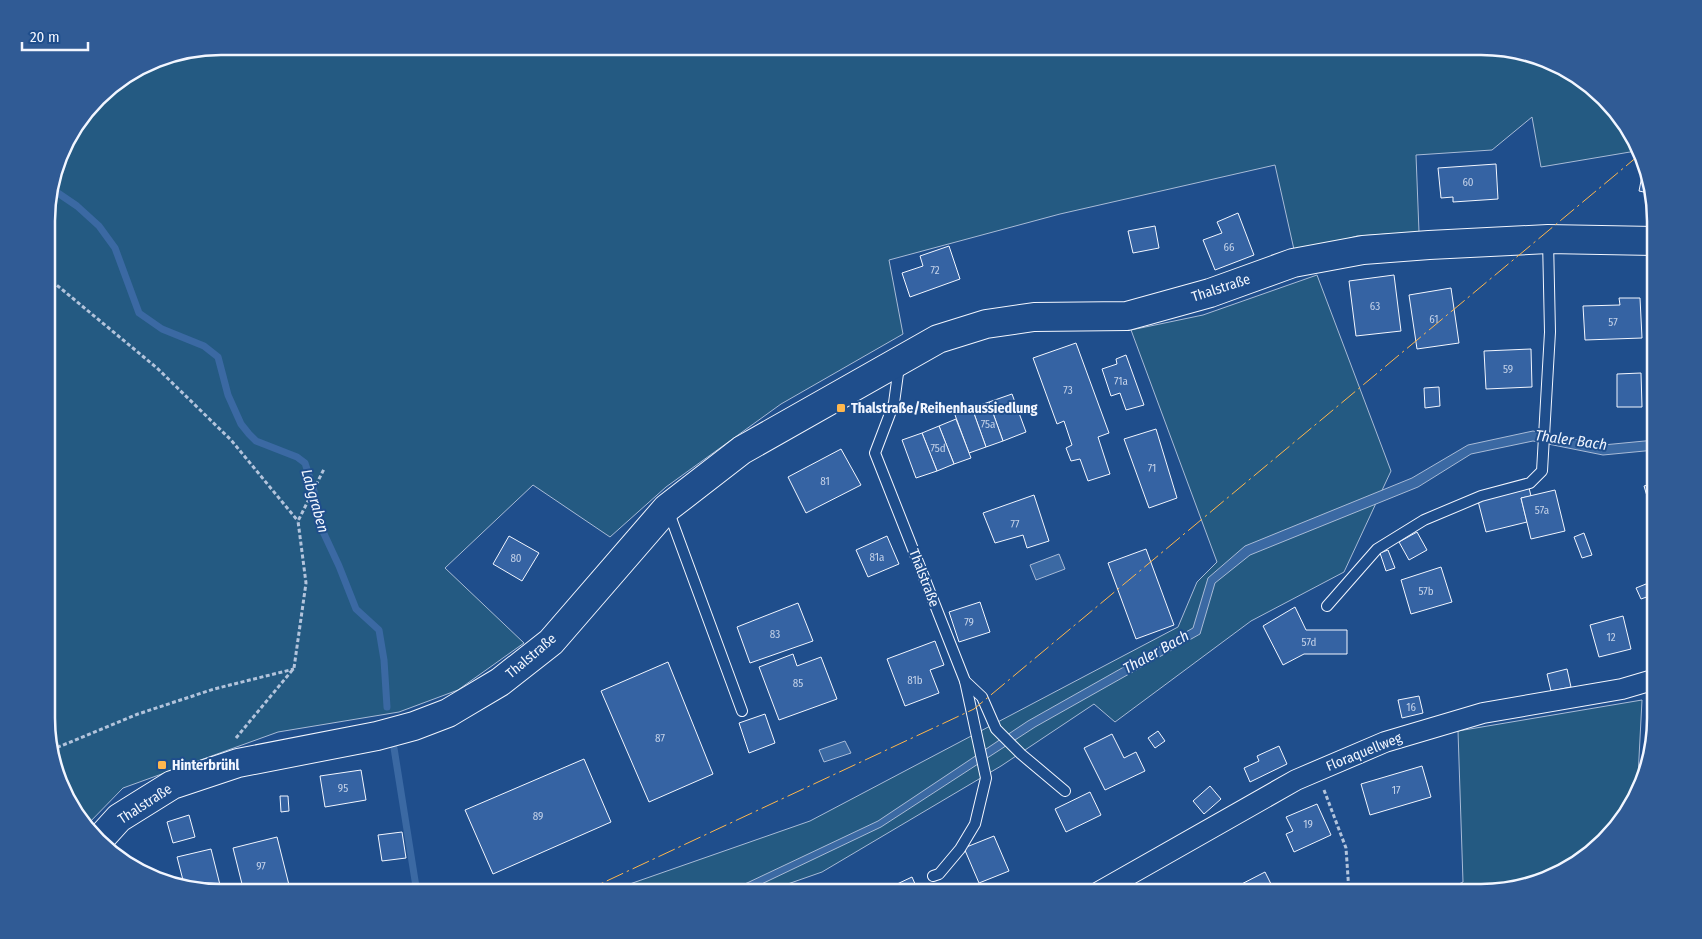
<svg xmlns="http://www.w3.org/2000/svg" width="1702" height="939" font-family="'Fira Sans Condensed',sans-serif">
<rect width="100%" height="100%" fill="#1f4e8c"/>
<g fill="#245a82" stroke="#a8bbd7">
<path d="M221,46H1481L1559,64L1626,124L1636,151L1541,167L1532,117L1492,150L1416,155L1419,232L1357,236L1295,254L1275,165L1060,214L889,260L903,334L781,404L666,487L610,537L533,485L445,568L524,643L458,690L399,712L278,732L123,788L85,827L82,824L48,741L47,209L64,144L105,90L154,59Z"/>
<path d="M1317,275L1391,471L1344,572L1251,621L1115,722L1094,704L1001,766L822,872L762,893H604L810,821L1178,627L1197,582L1217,562L1131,330L1203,315Z"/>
<path d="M1642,700L1637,796L1578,863L1492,892H1442L1463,882L1458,731Z"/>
</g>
<g fill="#3b69a3" stroke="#a8bbd7">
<path d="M1533,431L1603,445L1655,440V450L1603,455L1533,441L1471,454L1418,487L1250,555L1215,583L1200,634L1035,727L881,827L749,890L740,893H717L747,883L878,821L1028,721L1193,628L1208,578L1245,546L1412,478L1468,445Z"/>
<path d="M1059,554L1065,569L1036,580L1030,565Z"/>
<path d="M845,741L851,753L824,762L819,750Z"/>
</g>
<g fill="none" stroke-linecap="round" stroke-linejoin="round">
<g stroke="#3b69a3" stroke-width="7">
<path d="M52,189L77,206L99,226L115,248L139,313L162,329L204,346L218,357L228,395L241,424L249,434L256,441L297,457L305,463L314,491L319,523L339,566L356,609L379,630L384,660L387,707"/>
<path d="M394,748L417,893"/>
</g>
</g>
<g fill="#3563a3" stroke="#f2f6ff">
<path d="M1496,164L1498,199L1453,202V197L1441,198L1438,168Z"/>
<path d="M1643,171L1644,172L1653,194L1639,191Z"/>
<path d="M1238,213L1254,255L1215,270L1203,240L1222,233L1217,222Z"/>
<path d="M1155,226L1159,248L1133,253L1128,231Z"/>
<path d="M949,246L960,279L910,297L902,273L923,266L920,256Z"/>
<path d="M1394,275L1401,331L1356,336L1349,281Z"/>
<path d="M1451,288L1459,343L1417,349L1409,295Z"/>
<path d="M1619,298H1640L1642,338L1585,340L1583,306L1620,305Z"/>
<path d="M1076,343L1109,433L1098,437L1110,474L1088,481L1080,459L1071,461L1066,448L1072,445L1064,421L1057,424L1033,358Z"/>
<path d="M1531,349L1532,387L1486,389L1484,351Z"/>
<path d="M1126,355L1144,405L1126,410L1120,393L1111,396L1102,369L1117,364L1116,359Z"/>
<path d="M1641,373L1642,407H1617V374Z"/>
<path d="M1439,387L1440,406L1425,408L1424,388Z"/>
<path d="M1012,394L1026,432L1003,441L989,402Z"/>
<path d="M989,402L1003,441L986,447L972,408Z"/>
<path d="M972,408L986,447L969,453L955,415Z"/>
<path d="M956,419L971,458L954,464L939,426Z"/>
<path d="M939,426L954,464L937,471L922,433Z"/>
<path d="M1156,429L1177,498L1149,508L1124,439Z"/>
<path d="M922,433L937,471L916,478L902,440Z"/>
<path d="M841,449L861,485L806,513L788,477Z"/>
<path d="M1655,483V523L1644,486Z"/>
<path d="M1529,488L1531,496L1521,498L1527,522L1486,532L1478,501Z"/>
<path d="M1555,490L1565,531L1531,539L1521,498Z"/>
<path d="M1034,495L1049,541L1027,548L1023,535L995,543L983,513Z"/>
<path d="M1417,532L1427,550L1409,560L1399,542Z"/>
<path d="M1584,533L1592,555L1582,558L1574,537Z"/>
<path d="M509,536L539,553L522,581L493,564Z"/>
<path d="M887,536L899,564L868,577L856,550Z"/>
<path d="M1146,549L1174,625L1136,639L1108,563Z"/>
<path d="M1388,550L1395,568L1386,571L1380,553Z"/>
<path d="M1441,567L1452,602L1411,614L1401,580Z"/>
<path d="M1651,582L1655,594L1641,599L1636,588Z"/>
<path d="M980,602L990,632L959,642L949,612Z"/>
<path d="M798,603L813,641L750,663L737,627Z"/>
<path d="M1295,607L1306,630H1347V654H1304L1283,665L1263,626Z"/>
<path d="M1623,616L1631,649L1599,657L1590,625Z"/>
<path d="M935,641L944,665L930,670L939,693L905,706L887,659Z"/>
<path d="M793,654L797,666L821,657L837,699L779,720L759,667Z"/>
<path d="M668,662L713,774L649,802L601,691Z"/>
<path d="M1567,669L1571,687L1551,691L1547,674Z"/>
<path d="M1419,696L1423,713L1402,718L1398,700Z"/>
<path d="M765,714L775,743L749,753L739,723Z"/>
<path d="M1158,731L1165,741L1155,748L1148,738Z"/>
<path d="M1112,734L1124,758L1136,752L1145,771L1105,790L1084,748Z"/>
<path d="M1279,746L1287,764L1250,782L1244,768L1259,761L1257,756Z"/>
<path d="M584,759L611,822L493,874L465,810Z"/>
<path d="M1422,766L1431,797L1370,815L1361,784Z"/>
<path d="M361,770L366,800L325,807L320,776Z"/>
<path d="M1210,786L1221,799L1204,814L1193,801Z"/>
<path d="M1090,792L1101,815L1066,832L1055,809Z"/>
<path d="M280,796H288L289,811L281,812Z"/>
<path d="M1317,804L1331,835L1294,852L1286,834L1293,831L1286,817Z"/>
<path d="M189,815L195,837L173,843L167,822Z"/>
<path d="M402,832L406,858L382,861L378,835Z"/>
<path d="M994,836L1009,871L979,883L964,848Z"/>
<path d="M277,837L291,893H255L253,885L243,888L233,848Z"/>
<path d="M211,849L221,889L213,891L184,884L177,857Z"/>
<path d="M1265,872L1275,892H1229L1228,891Z"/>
<path d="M912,877L919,893H880V892Z"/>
</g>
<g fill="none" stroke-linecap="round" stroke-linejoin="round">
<g stroke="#f2f6ff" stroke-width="12">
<g id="lane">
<path d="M899,366L894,403L875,453L965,681L982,697L996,729L1021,754L1065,791"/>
<path d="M668,510L742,711"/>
<path d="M1327,606L1377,549L1424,520L1481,496L1530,483L1542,471L1550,332L1548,240"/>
<path d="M933,876L939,874L960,849L975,824L986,778L965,681"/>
</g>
</g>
<g stroke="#f2f6ff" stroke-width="22">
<path id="street" d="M1097,893L1296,780L1385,742L1483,713L1622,689L1656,679"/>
</g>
<g stroke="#f2f6ff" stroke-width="30">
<path id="secondary" d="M100,839L119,818L172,785L238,763L377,736L414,726L448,713L458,707L500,682L551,642L667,508L742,450L938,339L986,324L1034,317L1127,316L1210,293L1293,263L1363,250L1429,245L1548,239L1654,241"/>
</g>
<g stroke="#b3c4dc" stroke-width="3" stroke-dasharray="4 2.5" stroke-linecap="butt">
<path d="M47,277L157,368L231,440L298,521"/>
<path d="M236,738L294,668L306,583L298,521L324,469"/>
<path d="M51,750L138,714L214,689L294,669"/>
<path d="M1324,790L1346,848L1349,892"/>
</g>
<use href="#lane" stroke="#1f4e8c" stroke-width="10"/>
<use href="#street" stroke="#1f4e8c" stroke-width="20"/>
<use href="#secondary" stroke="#1f4e8c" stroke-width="28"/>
<path stroke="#ffb74d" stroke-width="1" stroke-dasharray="18 4 2.5 4" stroke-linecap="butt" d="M581,893L974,709L1638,156"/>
</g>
<g fill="#ffb74d" stroke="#1f4e8c" stroke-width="2">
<rect x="836" y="403" width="10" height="10" rx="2.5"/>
<rect x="157" y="760" width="10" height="10" rx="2.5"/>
</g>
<g text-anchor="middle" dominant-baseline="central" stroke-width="4" stroke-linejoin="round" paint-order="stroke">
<g font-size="11" fill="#c3d1e8">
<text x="1468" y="182">60</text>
<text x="1229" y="247">66</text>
<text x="935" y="270">72</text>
<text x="1375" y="306">63</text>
<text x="1434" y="319">61</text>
<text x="1613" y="322">57</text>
<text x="1508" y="369">59</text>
<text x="1121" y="381">71a</text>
<text x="1068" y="390">73</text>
<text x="988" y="424">75a</text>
<text x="938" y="448">75d</text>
<text x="1152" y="468">71</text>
<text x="825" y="481">81</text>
<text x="1542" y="510">57a</text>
<text x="1015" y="524">77</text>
<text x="877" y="557">81a</text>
<text x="516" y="558">80</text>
<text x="1426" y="591">57b</text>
<text x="969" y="622">79</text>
<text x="775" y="634">83</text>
<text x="1611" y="637">12</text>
<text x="1309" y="642">57d</text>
<text x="915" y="680">81b</text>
<text x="798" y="683">85</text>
<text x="1411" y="707">16</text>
<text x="660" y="738">87</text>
<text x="343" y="788">95</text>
<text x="1396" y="790">17</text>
<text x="538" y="816">89</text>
<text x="1308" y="824">19</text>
<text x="261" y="866">97</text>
</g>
<g font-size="14" fill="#f2f6ff" stroke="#1f4e8c">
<text transform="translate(1221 288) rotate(-18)">Thalstraße</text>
<text transform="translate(924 578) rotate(69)">Thalstraße</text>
<text transform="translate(531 656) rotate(-40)">Thalstraße</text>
<text transform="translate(1364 752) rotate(-22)">Floraquellweg</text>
<text transform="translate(145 804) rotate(-33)">Thalstraße</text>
</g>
<g font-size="14" font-weight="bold" fill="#f2f6ff" stroke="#1f4e8c" text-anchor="start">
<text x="851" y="408">Thalstraße/Reihenhaussiedlung</text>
<text x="172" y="765">Hinterbrühl</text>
</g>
<g font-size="15" font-style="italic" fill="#f2f6ff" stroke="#1f4e8c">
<text transform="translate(1571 440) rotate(8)">Thaler Bach</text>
<text transform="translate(315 501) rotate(74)">Labgraben</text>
<text transform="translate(1156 652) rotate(-29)">Thaler Bach</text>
</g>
</g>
<path d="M0 0H1702V939H0ZM221 55H1481A166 166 0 0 1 1647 221V718A166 166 0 0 1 1481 884H221A166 166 0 0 1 55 718V221A166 166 0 0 1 221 55Z" fill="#305b95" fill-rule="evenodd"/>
<path fill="none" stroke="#f2f6ff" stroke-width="2.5" d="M221 55H1481A166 166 0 0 1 1647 221V718A166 166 0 0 1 1481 884H221A166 166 0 0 1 55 718V221A166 166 0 0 1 221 55Z"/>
<path d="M22 42v8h66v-8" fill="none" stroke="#f2f6ff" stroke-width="2.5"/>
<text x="30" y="42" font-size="15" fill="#f2f6ff" stroke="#1f4e8c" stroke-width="4" paint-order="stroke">20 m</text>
</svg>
